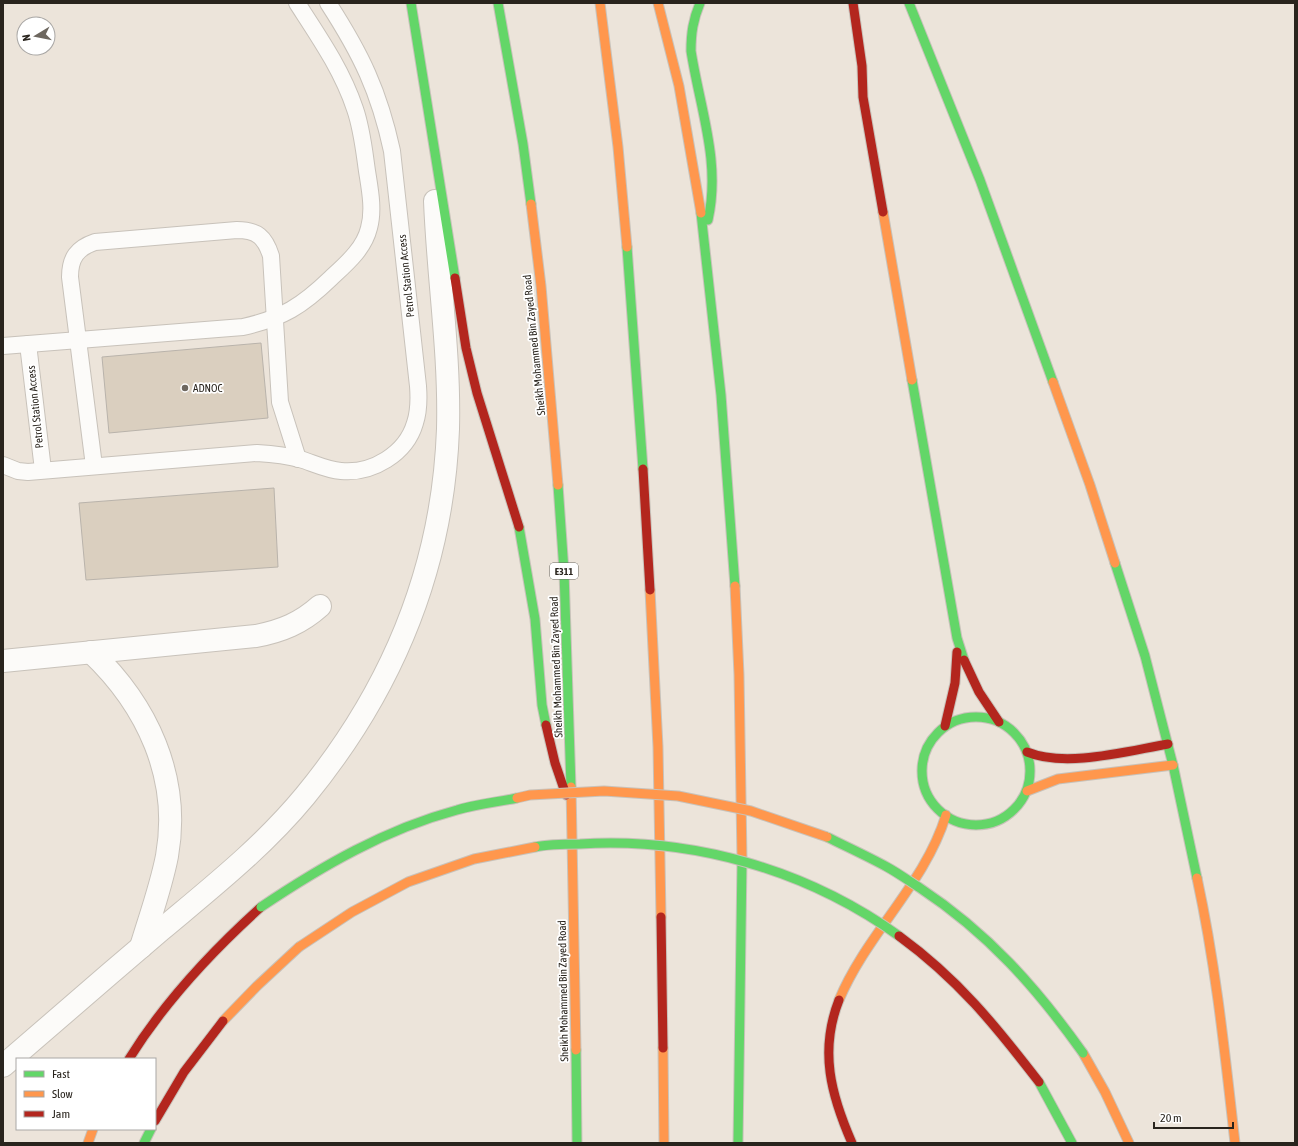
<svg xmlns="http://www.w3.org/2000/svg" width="1298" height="1146" font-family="'Asap Condensed',sans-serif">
<rect width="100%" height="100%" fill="#ece4da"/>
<g fill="#dacfbf" stroke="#b9b3ab">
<path d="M261,343L268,418L109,433L102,357Z"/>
<path d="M274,488L278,567L86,580L79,503Z"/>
</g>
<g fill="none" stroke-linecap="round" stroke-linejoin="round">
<g stroke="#c8c2ba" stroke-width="18">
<g id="lane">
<path d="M28,344L43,470"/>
<path d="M3,346L243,327C283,318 302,306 331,278C346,264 364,249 369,228C374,210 370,190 367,171C364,150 362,129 355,109C342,70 319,37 297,3"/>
<path d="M3,465L18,471L28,472L257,453C272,454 285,455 300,459C313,463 327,470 341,471C372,474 406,454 415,423C419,411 419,399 418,386L392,151C379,91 361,54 328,3"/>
<path d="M94,466L70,277C70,258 77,248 95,242L237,230C257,230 265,237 271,256L280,402L298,459"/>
</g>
</g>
<g stroke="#c8c2ba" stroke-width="24">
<g id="street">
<path d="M91,652C147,705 181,777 167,856C161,887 150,917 141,947"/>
<path d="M3,661L256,636C282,631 301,623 320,606"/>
<path d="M3,1066C55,1021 108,975 161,930C211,888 263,847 305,796C392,690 443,567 448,429C450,353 438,277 435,201"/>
</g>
</g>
<g stroke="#c8c2ba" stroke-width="11">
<g id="fast">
<path d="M411,3L455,278"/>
<path d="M498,3L523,144L531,204"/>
<path d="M700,3C693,20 691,33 691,51C700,109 721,162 708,220"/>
<path d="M909,3L980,180L1053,382"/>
<path d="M701,213L721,395L735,586"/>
<path d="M627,247L643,469"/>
<path d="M912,380L957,638L964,660"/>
<path d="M558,485L564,571L571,787"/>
<path d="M519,527L535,619L542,705L546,725"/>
<path d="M1115,563L1145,656L1173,765L1197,878"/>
<circle cx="976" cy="771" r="54"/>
<path d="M576,1050L577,1143"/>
<path d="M1039,1082L1072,1143"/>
<path d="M144,1143L151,1129"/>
<path d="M738,1143L742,860"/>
</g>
</g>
<g stroke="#c8c2ba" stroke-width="11">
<g id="slow">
<path d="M600,3L618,147L627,247"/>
<path d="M658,3L679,86L701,213"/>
<path d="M531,204L541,286L558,485"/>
<path d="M883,212L912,380"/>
<path d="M1053,382L1090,485L1115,563"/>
<path d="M735,586L739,675L742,860"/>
<path d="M650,590L658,747L661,917"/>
<path d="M571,787L576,1050"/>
<path d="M1027,791L1058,779L1173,765"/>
<path d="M1197,878C1216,966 1225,1054 1235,1143"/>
<path d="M839,1000C867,933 925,884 946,815"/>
<path d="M223,1021L257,986L299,947"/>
<path d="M663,1048L664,1143"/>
<path d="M1083,1053L1105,1092L1129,1143"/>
<path d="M88,1143L93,1129"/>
</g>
</g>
<g stroke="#c8c2ba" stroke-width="11">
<g id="jam">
<path d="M853,3L862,66L863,97L883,212"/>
<path d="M455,278L466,348L477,393L519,527"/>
<path d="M643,469L650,590"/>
<path d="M964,660L979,692L999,722"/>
<path d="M546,725L555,763L566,795"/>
<path d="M945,726L955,683L957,652"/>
<path d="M1027,752C1066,768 1127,751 1168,744"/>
<path d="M661,917L663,1048"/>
<path d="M839,1000C819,1051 831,1095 852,1143"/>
<path d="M129,1059C165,1001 210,953 261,907"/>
<path d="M155,1121L184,1072L223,1021"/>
</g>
</g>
<use href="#lane" stroke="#fcfbf9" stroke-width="16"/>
<use href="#street" stroke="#fcfbf9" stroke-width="22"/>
<use href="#fast" stroke="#63d668" stroke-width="9"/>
<use href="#slow" stroke="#ff974d" stroke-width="9"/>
<use href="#jam" stroke="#b3261e" stroke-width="9"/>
<g stroke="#c8c2ba" stroke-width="11" stroke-linecap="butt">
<g id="fast-bridge">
<path d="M827,837C847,847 867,856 887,867C898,873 909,881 920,888C988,933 1036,987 1083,1053"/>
<path d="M535,847C549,844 565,844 580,844C693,837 807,870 899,936"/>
<path d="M261,907C322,866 386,829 457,810C477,804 498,802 517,798"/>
</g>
</g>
<g stroke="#c8c2ba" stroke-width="11" stroke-linecap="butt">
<g id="slow-bridge">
<path d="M517,798L530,795L604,791L678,796L751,811L827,837"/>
<path d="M299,947L352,912L408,882L474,859L535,847"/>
</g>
</g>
<g stroke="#c8c2ba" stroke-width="11" stroke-linecap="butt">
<path id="jam-bridge" d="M899,936C958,979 995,1025 1039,1082"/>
</g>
<use href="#fast-bridge" stroke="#63d668" stroke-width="9"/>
<use href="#slow-bridge" stroke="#ff974d" stroke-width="9"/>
<use href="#jam-bridge" stroke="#b3261e" stroke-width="9"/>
</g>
<circle fill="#6d675f" stroke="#fff" stroke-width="1.5" cx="185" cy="388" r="4"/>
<g text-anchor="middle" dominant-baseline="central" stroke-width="3.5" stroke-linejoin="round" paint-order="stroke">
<rect fill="#fff" stroke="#696661" stroke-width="1" x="550" y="563" width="28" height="16" rx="3"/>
<g font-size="10" font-weight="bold" fill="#29241d">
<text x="564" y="571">E311</text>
</g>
<g font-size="11" fill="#29241d" stroke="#fff">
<text transform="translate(406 276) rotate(-96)">Petrol Station Access</text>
<text transform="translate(534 345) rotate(-96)">Sheikh Mohammed Bin Zayed Road</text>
<text transform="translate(35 407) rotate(-96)">Petrol Station Access</text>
<text transform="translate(556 667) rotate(-92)">Sheikh Mohammed Bin Zayed Road</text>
<text transform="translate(563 991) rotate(-91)">Sheikh Mohammed Bin Zayed Road</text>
</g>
<g font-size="11" fill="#29241d" stroke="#fff" text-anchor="start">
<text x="193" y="388">ADNOC</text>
</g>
</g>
<rect width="1298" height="1146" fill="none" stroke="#29241d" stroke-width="8"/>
<rect x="16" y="1058" width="140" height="72" fill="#ffffff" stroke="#a9a7a5"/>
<rect x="24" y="1071" width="20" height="6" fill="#63d668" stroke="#a9a7a5"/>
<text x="52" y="1078" font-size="12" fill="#29241d">Fast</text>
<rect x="24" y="1091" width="20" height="6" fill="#ff974d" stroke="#a9a7a5"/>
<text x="52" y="1098" font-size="12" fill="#29241d">Slow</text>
<rect x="24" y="1111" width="20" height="6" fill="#b3261e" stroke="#a9a7a5"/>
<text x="52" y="1118" font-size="12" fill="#29241d">Jam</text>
<g transform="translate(36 36) rotate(260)"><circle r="19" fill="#ffffff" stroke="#a9a7a5"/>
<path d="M0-3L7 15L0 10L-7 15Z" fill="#6d675f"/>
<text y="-6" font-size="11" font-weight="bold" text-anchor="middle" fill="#29241d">N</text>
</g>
<path d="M1154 1122v6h79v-6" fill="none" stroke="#29241d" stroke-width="2"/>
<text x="1160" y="1122" font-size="12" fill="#29241d" stroke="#ffffff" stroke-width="3" paint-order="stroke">20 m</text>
</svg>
